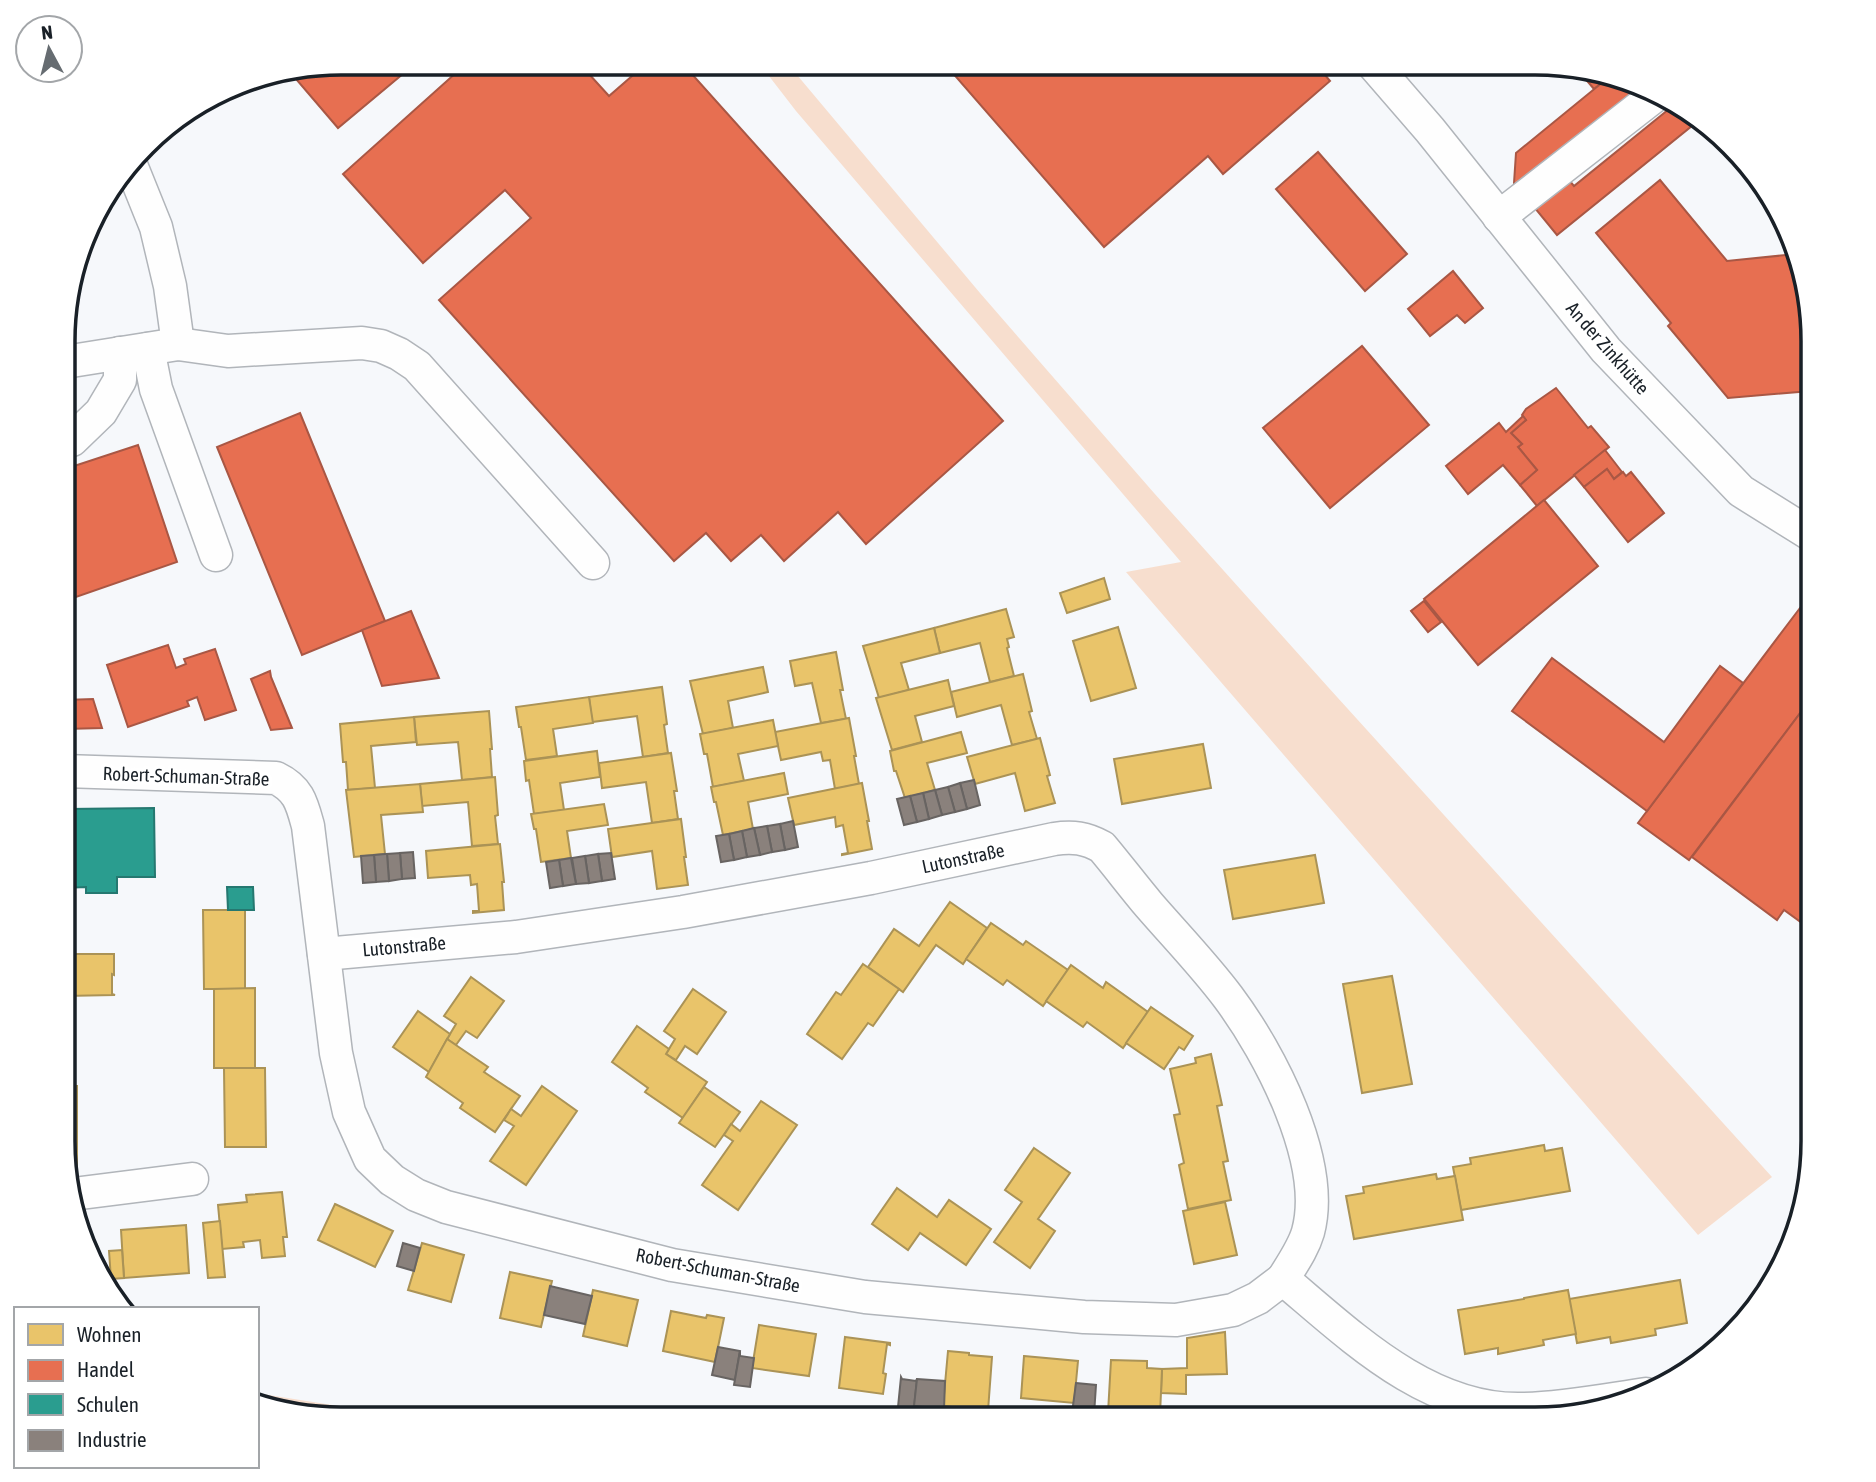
<svg xmlns="http://www.w3.org/2000/svg" width="1876" height="1482" font-family="'Asap Condensed',sans-serif">
<rect width="100%" height="100%" fill="#f6f8fb"/>
<g fill="#f7dece">
<path d="M759,63H787L980,293L1154,493L1328,687L1772,1177L1698,1235L1126,572L1181,562L796,111Z"/>
<path d="M257,1394H262L415,1418H324L257,1403Z"/>
</g>
<g fill="#e9c46a" stroke="#ab9356" stroke-width="2">
<path d="M1104,578L1110,599L1067,613L1060,593Z"/>
<path d="M1006,609L1014,637L1007,639L1009,647L1007,648L1014,676L990,682L980,643L940,653L934,628Z"/>
<path d="M1118,627L1136,688L1091,701L1073,641Z"/>
<path d="M934,628L940,653L901,663L909,690L879,698L863,646Z"/>
<path d="M836,652L843,690H840L846,719L821,723L812,683L795,686L790,661Z"/>
<path d="M763,667L768,692L728,701L733,728L703,734L690,681Z"/>
<path d="M1023,674L1032,711L1029,712L1037,739L1012,745L1001,705L957,717L951,692Z"/>
<path d="M948,680L954,706L915,716L922,742L892,750L876,698Z"/>
<path d="M662,687L667,724L664,725L668,753L643,757L637,716L592,722L589,697Z"/>
<path d="M589,697L593,723L553,729L557,756L526,760L521,727H519L516,707Z"/>
<path d="M489,711L492,749H490L492,777L462,780L458,742L417,745L414,717Z"/>
<path d="M414,717L416,742L371,746L375,788L348,790L346,762H343L340,724Z"/>
<path d="M849,718L856,756H854L859,784L835,789L830,760L823,761L821,752L781,760L775,732Z"/>
<path d="M773,720L778,746L738,754L744,781L713,787L707,754H704L700,734Z"/>
<path d="M961,732L967,753L927,763L935,790L905,798L896,771H894L890,751Z"/>
<path d="M1040,738L1050,775L1047,776L1055,803L1025,811L1015,773L975,784L967,757Z"/>
<path d="M1203,744L1211,788L1122,804L1114,759Z"/>
<path d="M597,751L600,777L560,783L564,810L534,814L529,780L526,781L524,761Z"/>
<path d="M671,753L677,791H674L678,819L652,823L646,782L602,788L599,763Z"/>
<path d="M784,773L788,794L748,802L753,829L723,835L716,802H714L711,787Z"/>
<path d="M495,777L498,815L495,816L498,844L472,846L468,802L422,806L420,784Z"/>
<path d="M862,783L869,821H867L872,849L842,855V854L848,853L843,825L836,827L835,817L794,825L788,798Z"/>
<path d="M420,784L423,812L381,815L385,854L354,857L346,790Z"/>
<path d="M604,804L608,825L567,831L571,858L541,862L536,829H534L531,814Z"/>
<path d="M681,819L686,857H684L688,885L657,889L652,851L612,857L608,829Z"/>
<path d="M500,844L504,882H502L504,910L473,913V911H479L477,884L471,885L470,875L428,878L426,851Z"/>
<path d="M1315,855L1324,903L1233,919L1224,870Z"/>
<path d="M950,902L987,928L963,964L936,945L903,992L868,967L894,929L919,946Z"/>
<path d="M203,910H245V989H204Z"/>
<path d="M991,923L1023,945L1026,941L1068,970L1043,1006L1007,980L1003,985L966,959Z"/>
<path d="M64,954H114V975L112,974V994L115,995L64,996Z"/>
<path d="M863,964L899,989L873,1026L868,1023L842,1059L807,1034L836,992L841,995Z"/>
<path d="M1071,965L1103,988L1106,982L1148,1012L1123,1048L1087,1022L1083,1027L1046,1001Z"/>
<path d="M1392,976L1412,1084L1362,1093L1343,984Z"/>
<path d="M471,977L504,1001L477,1038L466,1031L456,1045L447,1039L456,1024L444,1016Z"/>
<path d="M255,988V1068H214V989Z"/>
<path d="M693,989L726,1012L697,1054L685,1046L676,1060L666,1054L675,1039L664,1031Z"/>
<path d="M1151,1007L1193,1036L1184,1050L1179,1047L1164,1069L1126,1043Z"/>
<path d="M418,1011L450,1034L429,1072L393,1047Z"/>
<path d="M637,1026L669,1049L666,1054L707,1082L683,1118L645,1092L648,1088L612,1062Z"/>
<path d="M447,1039L488,1067L484,1072L520,1096L495,1132L460,1108L463,1103L426,1077Z"/>
<path d="M1211,1054L1222,1105L1217,1106L1228,1161L1223,1162L1231,1200L1188,1209L1179,1165L1184,1163L1174,1115L1180,1114L1170,1069L1196,1063L1195,1058Z"/>
<path d="M224,1068H265L266,1147H225Z"/>
<path d="M64,1086H77V1166H66L64,1159Z"/>
<path d="M542,1086L577,1111L526,1185L490,1161L514,1126L504,1120L511,1109L521,1116Z"/>
<path d="M704,1087L740,1112L715,1147L679,1123Z"/>
<path d="M761,1101L797,1125L738,1210L702,1185L733,1141L724,1135L731,1124L740,1131Z"/>
<path d="M1544,1145L1545,1151L1562,1148L1570,1191L1461,1210L1453,1167L1471,1164L1470,1158Z"/>
<path d="M1034,1148L1070,1173L1038,1219L1055,1231L1030,1268L994,1242L1022,1202L1005,1190Z"/>
<path d="M1436,1174L1437,1179L1455,1176L1463,1220L1354,1239L1346,1196L1364,1193L1363,1187Z"/>
<path d="M897,1188L937,1217L949,1200L991,1229L966,1265L920,1233L908,1250L872,1224Z"/>
<path d="M282,1192L287,1237H283L285,1256L262,1258L260,1240L243,1242L244,1247L222,1249L218,1205L247,1202L246,1195Z"/>
<path d="M1225,1202L1237,1255L1194,1264L1183,1211Z"/>
<path d="M335,1204L393,1231L375,1267L318,1240Z"/>
<path d="M220,1221L225,1277L208,1278L203,1223Z"/>
<path d="M186,1225L189,1273L124,1278L121,1230Z"/>
<path d="M92,1234L96,1270L92,1264L84,1235Z"/>
<path d="M422,1243L464,1255L451,1302L408,1290Z"/>
<path d="M122,1250L124,1278L111,1279L109,1251Z"/>
<path d="M510,1272L552,1281L541,1327L500,1318Z"/>
<path d="M1680,1280L1687,1323L1655,1329L1656,1335L1611,1343L1610,1337L1577,1343L1569,1299Z"/>
<path d="M593,1290L638,1300L627,1346L583,1336Z"/>
<path d="M1568,1290L1576,1334L1543,1340L1544,1345L1498,1354V1348L1465,1354L1458,1310L1524,1299V1298Z"/>
<path d="M671,1311L706,1318L707,1315L724,1318L715,1362L663,1351Z"/>
<path d="M759,1325L816,1334L809,1376L752,1368Z"/>
<path d="M1225,1332L1227,1374L1186,1375V1394L1161,1393L1162,1369L1187,1368V1338Z"/>
<path d="M845,1337L890,1343V1345L887,1344L883,1373L886,1374L883,1394L839,1388Z"/>
<path d="M948,1351L969,1353V1355L992,1357L988,1411L943,1406Z"/>
<path d="M1024,1356L1078,1361L1074,1403L1021,1398Z"/>
<path d="M1111,1360L1147,1361V1368L1162,1369L1160,1415L1108,1413Z"/>
</g>
<g fill="#e76f51" stroke="#a95744" stroke-width="2">
<path d="M342,63H416L338,128L290,72Z"/>
<path d="M467,63H579L609,96L647,63H682L1003,421L866,544L838,512L784,561L761,535L731,561L706,533L674,561L439,300L531,218L505,190L423,263L343,174Z"/>
<path d="M944,63H1315L1330,81L1223,174L1208,156L1104,247Z"/>
<path d="M1577,69L1609,77L1594,89Z"/>
<path d="M1609,77L1642,85L1518,187L1514,183L1516,153Z"/>
<path d="M1674,105L1698,121L1557,235L1534,207L1568,179L1574,186Z"/>
<path d="M1318,152L1407,254L1365,291L1276,189Z"/>
<path d="M1660,180L1727,261L1796,254L1810,391L1728,398L1668,326L1671,323L1596,233Z"/>
<path d="M1796,256L1813,341V423L1810,391Z"/>
<path d="M1453,271L1483,308L1465,323L1457,315L1430,336L1408,309Z"/>
<path d="M1362,346L1429,425L1330,508L1263,428Z"/>
<path d="M1556,388L1588,428L1591,426L1609,447L1537,506L1520,485L1537,470L1518,447L1522,444L1511,433L1526,420L1522,415L1526,409Z"/>
<path d="M300,413L385,621L302,655L217,447Z"/>
<path d="M1523,416L1526,420L1511,433L1522,444L1518,447L1537,470L1520,485L1503,465L1468,494L1446,466L1499,423L1506,432Z"/>
<path d="M138,445L177,562L73,598L65,575V469Z"/>
<path d="M1605,450L1622,472L1614,479L1607,469L1584,487L1574,475Z"/>
<path d="M1607,469L1614,479L1623,472L1626,476L1631,472L1664,513L1628,542L1584,487Z"/>
<path d="M1544,500L1598,566L1478,665L1424,599Z"/>
<path d="M1424,601L1441,622L1428,632L1411,611Z"/>
<path d="M1803,604L1813,611V696L1689,860L1638,823Z"/>
<path d="M411,611L439,678L382,686L362,630Z"/>
<path d="M168,645L176,668L186,664L184,659L215,649L236,710L205,720L197,697L187,701L189,706L128,727L107,665Z"/>
<path d="M1552,658L1664,742L1720,666L1743,683L1647,811L1512,711Z"/>
<path d="M270,671L271,677L292,728L271,730L251,679Z"/>
<path d="M1813,696V931L1784,910L1777,920L1692,857Z"/>
<path d="M93,699L102,728L65,729V700Z"/>
</g>
<g fill="#2a9d8f" stroke="#257870" stroke-width="2">
<path d="M154,808L155,877H117V893H86V887L64,888V848H68L67,809Z"/>
<path d="M227,887H253L254,910H228Z"/>
</g>
<g fill="#8a817c" stroke="#686462" stroke-width="2">
<path d="M974,780L980,805L967,809L960,783Z"/>
<path d="M960,783L967,809L955,812L948,787Z"/>
<path d="M948,787L955,812L942,815L935,790Z"/>
<path d="M935,790L942,815L929,819L923,793Z"/>
<path d="M923,793L929,819L917,822L910,796Z"/>
<path d="M910,796L917,822L904,825L897,799Z"/>
<path d="M793,821L798,847L785,850L780,824Z"/>
<path d="M780,824L785,850L772,852L767,826Z"/>
<path d="M767,826L772,852L760,855L754,828Z"/>
<path d="M754,828L760,855L747,857L742,831Z"/>
<path d="M742,831L747,857L734,860L729,834Z"/>
<path d="M729,834L734,860L721,862L716,836Z"/>
<path d="M413,852L415,878L402,879L400,853Z"/>
<path d="M400,853L402,879L389,881L387,854Z"/>
<path d="M611,853L615,879L602,881L598,854Z"/>
<path d="M385,854H387L389,881L376,882L374,855Z"/>
<path d="M598,854L602,881L589,883L585,856Z"/>
<path d="M374,855L376,882L363,883L361,856Z"/>
<path d="M585,856L589,883L576,884L572,858Z"/>
<path d="M571,858L576,884L563,886L559,860Z"/>
<path d="M559,860L563,886L550,888L546,862Z"/>
<path d="M403,1243L420,1248L414,1271L397,1266Z"/>
<path d="M550,1286L592,1296L585,1324L544,1315Z"/>
<path d="M718,1347L740,1351L735,1380L712,1375Z"/>
<path d="M740,1351V1356L754,1358L750,1387L734,1385Z"/>
<path d="M901,1377L902,1379L916,1381L917,1379L914,1408L898,1407Z"/>
<path d="M917,1379L945,1381L944,1409L914,1406Z"/>
<path d="M1076,1383L1096,1385L1094,1415L1072,1413Z"/>
</g>
<g fill="none" stroke-linecap="round" stroke-linejoin="round">
<g stroke="#b1b5ba" stroke-width="35">
<g id="minor">
<path d="M1372,63L1430,130L1606,350L1741,491L1813,536"/>
<path d="M131,165L156,227L170,286L178,344"/>
<path d="M1499,217L1657,94"/>
<path d="M148,349L156,389L216,555"/>
<path d="M65,362L178,344L228,351L362,343L381,346L399,354L417,366L593,563"/>
<path d="M72,440L101,412L120,380V353"/>
<path d="M64,771L276,778C299,789 302,804 308,826L336,1053L349,1112L370,1159L392,1180L416,1195L446,1207L672,1265L865,1297L1084,1317L1176,1320L1233,1310L1258,1298L1283,1279C1351,1336 1428,1412 1523,1409C1564,1408 1605,1400 1646,1394"/>
<path d="M324,954L516,937L683,912L871,878L1054,839C1073,836 1086,838 1102,847C1118,866 1133,886 1149,905C1175,935 1204,965 1228,997C1270,1053 1327,1162 1308,1232C1303,1249 1292,1264 1283,1279"/>
<path d="M73,1194L192,1179"/>
</g>
</g>
<use href="#minor" stroke="#fefefe" stroke-width="32"/>
</g>
<g text-anchor="middle" dominant-baseline="central" stroke-width="7" stroke-linejoin="round" paint-order="stroke">
<g font-size="19" fill="#192027" stroke="#fff">
<text transform="translate(1608 348) rotate(49)">An der Zinkhütte</text>
<text transform="translate(186 776) rotate(2)">Robert-Schuman-Straße</text>
<text transform="translate(963 858) rotate(-12)">Lutonstraße</text>
<text transform="translate(404 946) rotate(-5)">Lutonstraße</text>
<text transform="translate(718 1270) rotate(11)">Robert-Schuman-Straße</text>
</g>
</g>
<path d="M0 0H1876V1482H0ZM341 75H1535A266 266 0 0 1 1801 341V1141A266 266 0 0 1 1535 1407H341A266 266 0 0 1 75 1141V341A266 266 0 0 1 341 75Z" fill="#fff" fill-rule="evenodd"/>
<path fill="none" stroke="#192027" stroke-width="3.5" d="M341 75H1535A266 266 0 0 1 1801 341V1141A266 266 0 0 1 1535 1407H341A266 266 0 0 1 75 1141V341A266 266 0 0 1 341 75Z"/>
<rect x="14" y="1307" width="245" height="161" fill="#ffffff" stroke="#a3a6a9" stroke-width="2"/>
<rect x="28" y="1324" width="35" height="21" fill="#e9c46a" stroke="#a3a6a9" stroke-width="2"/>
<text x="77" y="1342" font-size="21" fill="#192027">Wohnen</text>
<rect x="28" y="1360" width="35" height="21" fill="#e76f51" stroke="#a3a6a9" stroke-width="2"/>
<text x="77" y="1377" font-size="21" fill="#192027">Handel</text>
<rect x="28" y="1394" width="35" height="21" fill="#2a9d8f" stroke="#a3a6a9" stroke-width="2"/>
<text x="77" y="1412" font-size="21" fill="#192027">Schulen</text>
<rect x="28" y="1430" width="35" height="21" fill="#8a817c" stroke="#a3a6a9" stroke-width="2"/>
<text x="77" y="1447" font-size="21" fill="#192027">Industrie</text>
<g transform="translate(49 49) rotate(353)"><circle r="33" fill="#ffffff" stroke="#a3a6a9" stroke-width="2"/>
<path d="M0-5L12 26L0 18L-12 26Z" fill="#666c71"/>
<text y="-10" font-size="19" font-weight="bold" text-anchor="middle" fill="#192027">N</text>
</g>
</svg>
